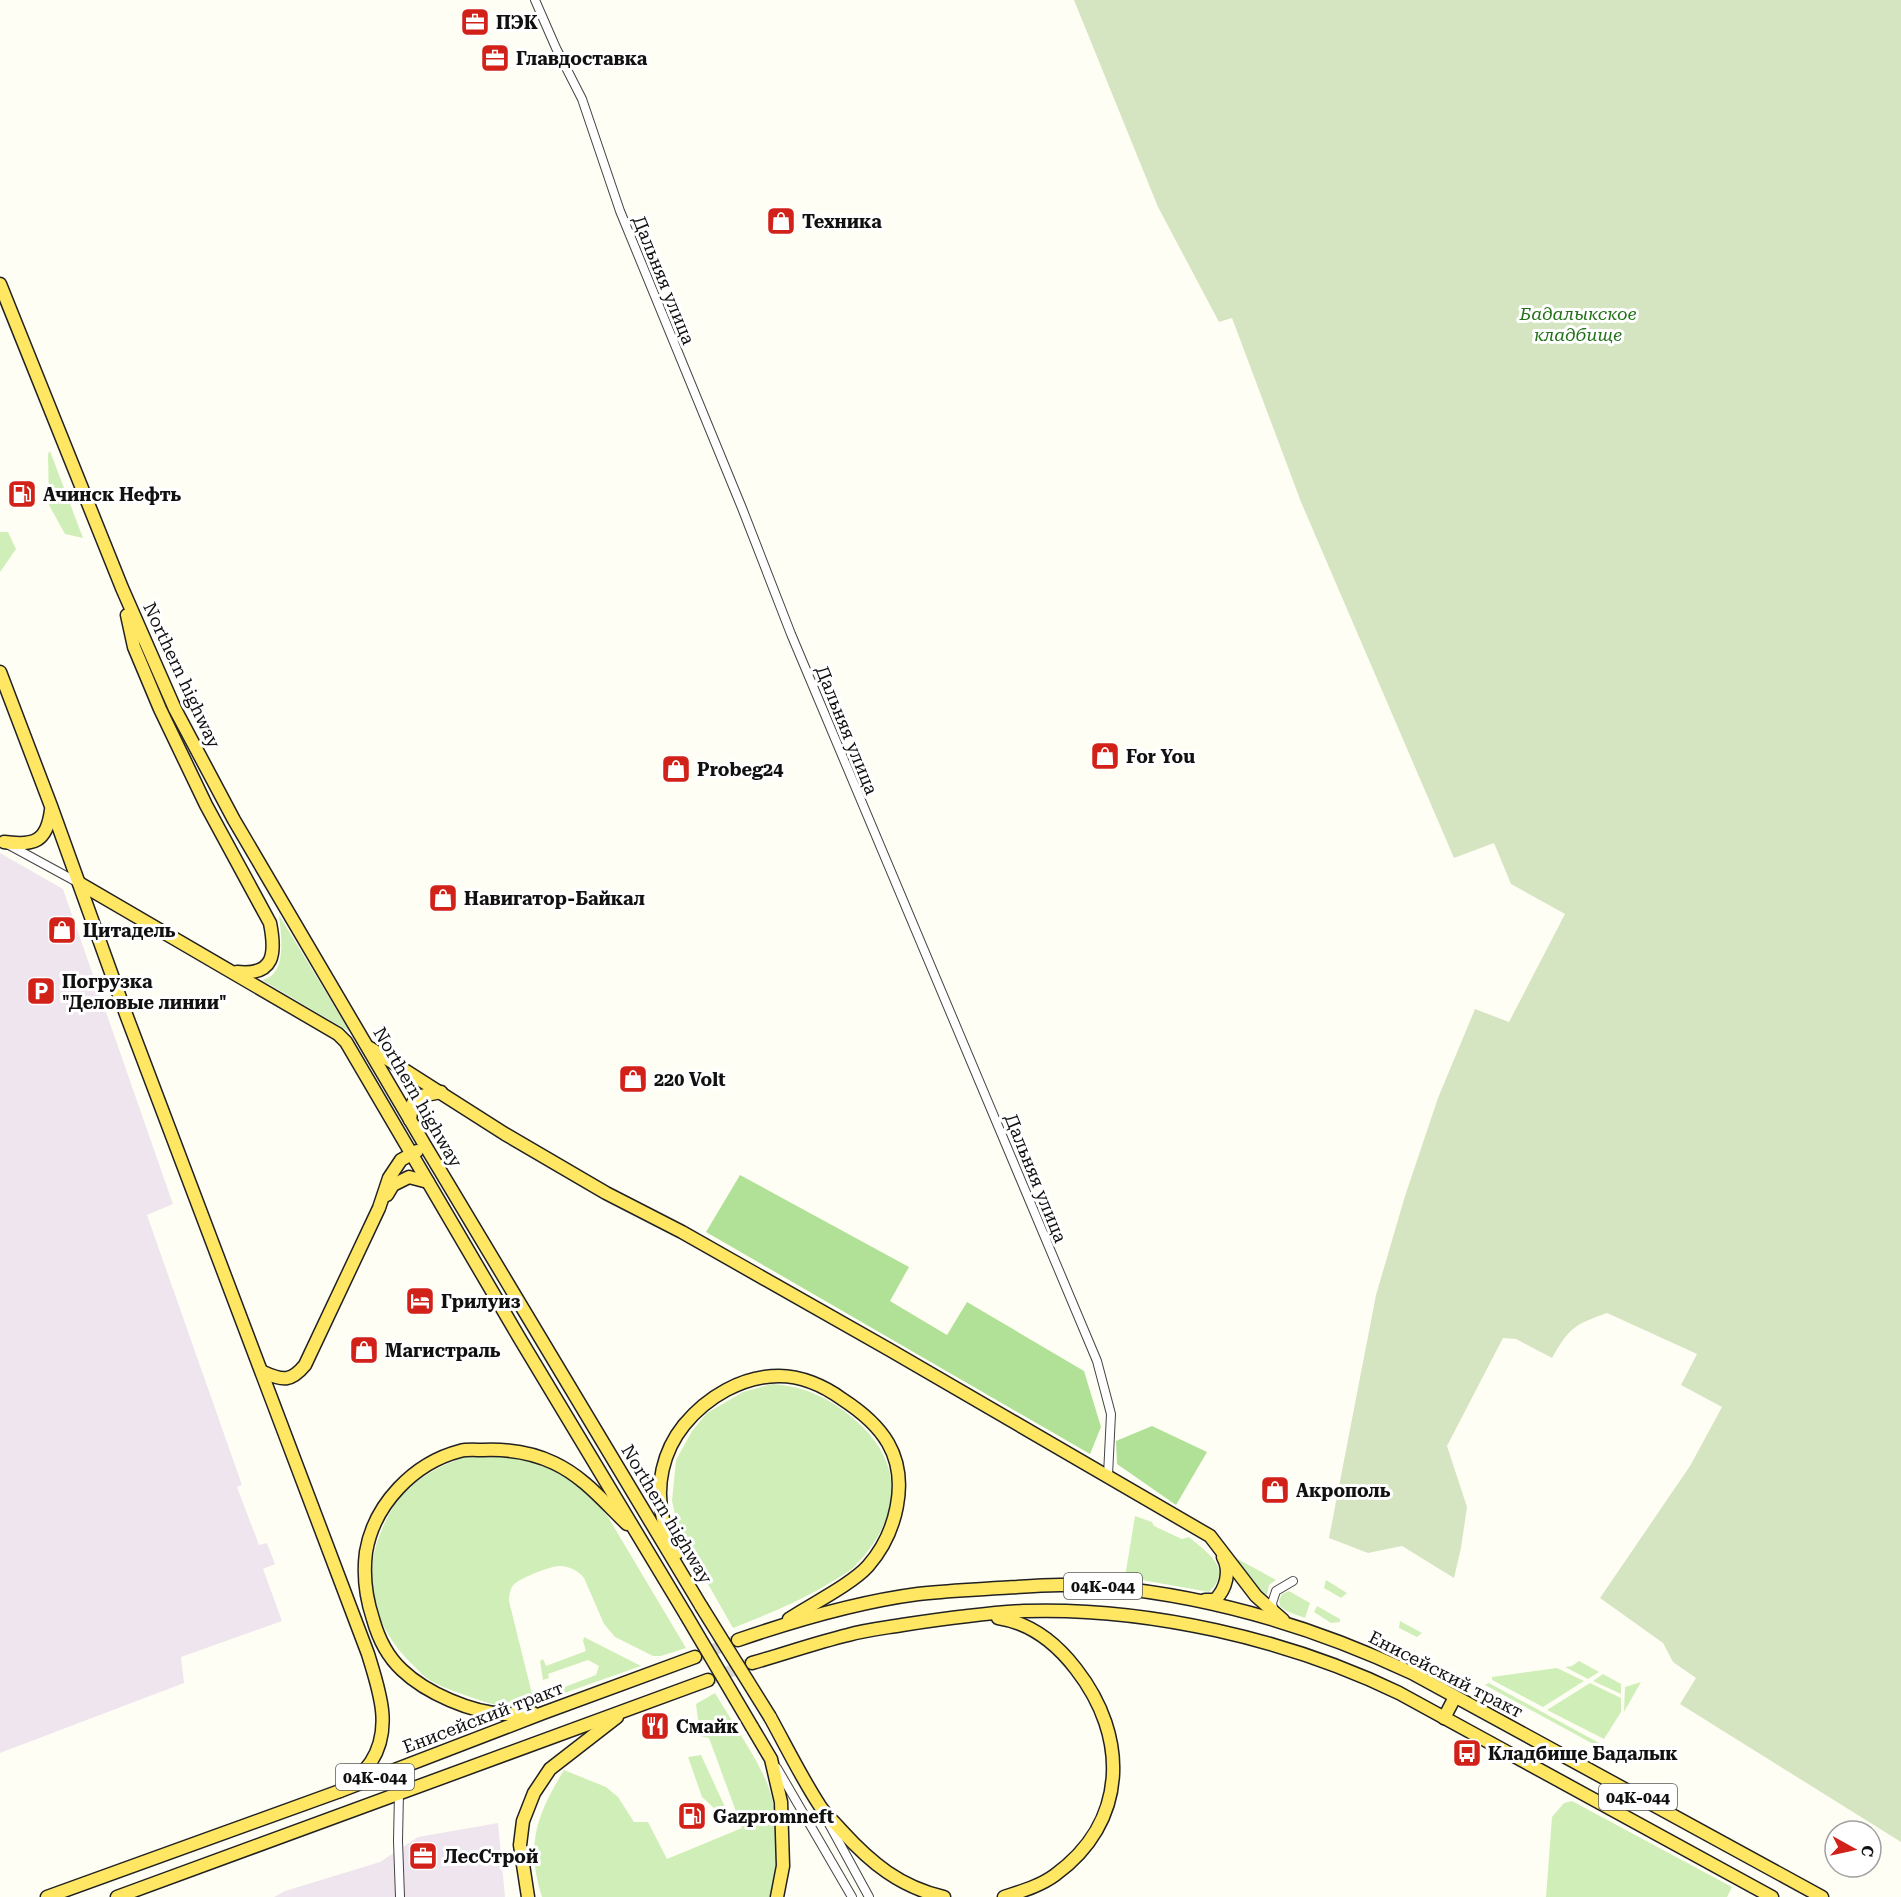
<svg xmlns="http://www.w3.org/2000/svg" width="1901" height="1897" font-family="'Roboto Serif',serif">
<rect width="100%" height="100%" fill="#fffef4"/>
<g fill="#efe5ef">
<path d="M0,853L63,889L173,1204L147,1215L242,1485L237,1487L259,1545L267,1543L275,1564L263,1569L282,1621L181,1657L184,1683L0,1753Z"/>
<path d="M498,1823L505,1897H274L285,1891L380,1862L418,1837Z"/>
</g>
<g fill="#d0efb8">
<path d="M50,451L83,538L65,534L49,505L48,454Z"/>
<path d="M0,532H8L16,549L0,572Z"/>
<path d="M279,915L350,1032L262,980C288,975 281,934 279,915Z"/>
<path d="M772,1384C804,1386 830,1398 854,1419C907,1464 901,1518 855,1566C849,1572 840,1577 833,1581C801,1601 768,1614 733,1628L679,1533L672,1501L676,1460L692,1431L707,1413L743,1392Z"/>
<path d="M464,1457H514L540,1463L562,1473L589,1493L608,1517L686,1648L661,1656H653L615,1637L604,1624L584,1578C578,1570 568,1566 559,1566C551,1566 516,1579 512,1587C510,1590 509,1596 509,1601L534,1702C514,1711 493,1705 473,1698C459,1693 444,1688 431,1681C424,1677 419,1671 414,1666C376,1630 361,1583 380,1534C387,1517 395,1500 409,1488C425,1473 444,1465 464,1457Z"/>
<path d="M1135,1516L1152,1522L1154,1526L1182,1539L1189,1537C1207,1553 1234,1568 1209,1592L1125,1577Z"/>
<path d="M1234,1557L1276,1580L1269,1585L1267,1595L1263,1593Z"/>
<path d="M1326,1580L1347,1593L1341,1598L1324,1588Z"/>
<path d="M1289,1591L1310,1603L1305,1618L1286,1611L1280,1606L1279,1600L1282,1594Z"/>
<path d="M1317,1606L1340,1619V1622L1331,1623L1314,1612Z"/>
<path d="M1400,1621L1422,1633L1417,1637L1399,1628Z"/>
<path d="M584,1637L641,1666L553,1697L548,1694L547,1690L552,1688L554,1691L596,1675L599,1666L588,1660L548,1674L549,1678L543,1680L540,1661L543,1659L546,1666L586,1651L583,1641Z"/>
<path d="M1579,1661L1599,1672L1588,1679L1565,1667L1572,1666Z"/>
<path d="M1557,1668L1584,1681L1543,1707L1492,1680V1677Z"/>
<path d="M1603,1674L1621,1684V1694L1593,1681Z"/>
<path d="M1641,1682L1624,1712L1625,1687Z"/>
<path d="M1489,1683L1601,1744L1595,1745L1485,1685Z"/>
<path d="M1590,1683L1621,1698V1712L1604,1739L1547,1710Z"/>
<path d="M715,1693C731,1720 749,1746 763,1774C779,1806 785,1863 771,1897H542C525,1844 537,1815 564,1770L606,1787L618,1797L634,1822H648L667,1859L742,1828L709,1738L700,1736L696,1704Z"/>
<path d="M701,1755L730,1818L722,1821C717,1819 716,1816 717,1811L702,1797L688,1757Z"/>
<path d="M1572,1801L1732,1887L1727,1897H1546L1552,1817L1564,1803Z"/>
</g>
<g fill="#b1e196">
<path d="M740,1175L909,1267L890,1301L947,1335L967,1302L1084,1371L1101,1427L1090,1454L706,1232Z"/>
<path d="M1152,1426L1207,1452L1176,1505L1117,1464L1116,1441Z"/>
</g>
<path fill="#d6e5c1" d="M1074,0H1901V1842L1680,1704L1696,1678L1673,1662L1663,1643L1600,1598L1690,1466L1722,1407L1681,1385L1697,1354L1607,1313C1574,1325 1570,1327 1552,1358L1516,1339L1503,1338L1447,1446L1467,1507L1461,1548L1454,1578L1402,1546L1368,1553L1329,1538L1376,1295L1405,1196L1438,1098L1475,1009L1509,1022L1565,914L1511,884L1494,843L1454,858L1301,502L1232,318L1219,322L1158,207Z"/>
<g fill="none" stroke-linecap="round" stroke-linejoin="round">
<g stroke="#dbdad2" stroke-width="12" stroke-dasharray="12 6" stroke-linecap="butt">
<path d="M695,1657L738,1640"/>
<path d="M708,1680L749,1664"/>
</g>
<g stroke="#444" stroke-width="10">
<g id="minor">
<path d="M535,0L556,48L582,99L620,211L742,508L791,634L1097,1361L1111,1414L1108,1475"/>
<path d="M9,845L77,882"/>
<path d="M1274,1612L1272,1603L1276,1591L1293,1581"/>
<path d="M777,1768L852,1897"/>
<path d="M399,1792L398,1841L400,1897"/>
<path d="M828,1822L869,1897"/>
</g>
</g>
<g stroke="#222" stroke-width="15">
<g id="primary">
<path d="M0,284L122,588L175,709L234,820L426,1147L701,1606"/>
<path d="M127,615L134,647L160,709L206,805L270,923C276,953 275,976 237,972"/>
<path d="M0,672L51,806L127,1017L368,1654C379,1690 393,1728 371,1762C363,1774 351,1782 340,1791"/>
<path d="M4,842C34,846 47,842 51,810"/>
<path d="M79,883L338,1034L346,1042L520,1339L686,1615"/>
<path d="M370,1048L505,1134L606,1193L682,1232L890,1350L1210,1536L1256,1596L1283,1620"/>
<path d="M410,1120L412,1105L416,1097L441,1092"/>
<path d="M387,1195L393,1185L409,1177L428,1182"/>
<path d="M263,1372C283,1381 291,1382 305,1365L379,1208L389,1178L401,1160L417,1151"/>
<path d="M677,1553C672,1542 665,1530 663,1519C655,1486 663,1451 684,1425C707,1397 742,1376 779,1376C801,1376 824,1386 842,1399C859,1410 877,1424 888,1443C910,1481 896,1534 868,1566C852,1584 810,1605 789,1619"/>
<path d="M1205,1600H1215C1226,1589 1231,1571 1223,1557"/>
<path d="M998,1618C1031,1623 1056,1643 1076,1669C1129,1737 1128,1822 1055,1875C1040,1886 1022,1891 1004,1897"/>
<path d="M738,1640C796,1620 857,1602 918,1594C945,1591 972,1590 999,1588C1035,1586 1072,1583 1108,1587C1214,1597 1316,1628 1412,1673L1822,1897"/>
<path d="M752,1663C784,1654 815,1643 848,1635C865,1630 884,1628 902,1625C942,1619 983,1613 1024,1611C1147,1607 1288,1639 1399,1693L1772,1897"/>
<path d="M533,1713C524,1713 514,1714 505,1714C472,1713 426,1693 402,1670C388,1657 378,1637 373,1619C366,1598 363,1575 366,1552C374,1504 414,1463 460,1451C467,1449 476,1450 483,1450C507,1449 533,1453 554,1463C584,1477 604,1502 627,1524"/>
<path d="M770,1717C786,1746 801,1777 820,1806C826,1815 834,1822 841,1830C871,1863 900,1887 944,1897"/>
<path d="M1444,1718L1455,1697"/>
<path d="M752,1727L771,1759L781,1802L783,1866L777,1897"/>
<path d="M47,1897L340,1791L543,1713L695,1657"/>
<path d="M117,1897L708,1680"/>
<path d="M528,1897L520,1845L523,1821L534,1793L550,1769L617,1717"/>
</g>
</g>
<use href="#minor" stroke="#fff" stroke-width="8"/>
<use href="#primary" stroke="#ffe764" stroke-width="12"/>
<g stroke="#222" stroke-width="15" stroke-linecap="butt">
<g id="primary-bridge">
<path d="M701,1606L770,1717"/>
<path d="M686,1615L752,1727"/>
</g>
</g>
<use href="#primary-bridge" stroke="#ffe764" stroke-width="12"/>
</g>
<defs>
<g id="office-square" transform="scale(1.5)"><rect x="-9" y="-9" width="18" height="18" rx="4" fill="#d12118" stroke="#fff"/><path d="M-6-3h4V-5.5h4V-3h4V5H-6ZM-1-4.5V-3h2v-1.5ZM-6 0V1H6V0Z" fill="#fff"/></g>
<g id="shop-square" transform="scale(1.5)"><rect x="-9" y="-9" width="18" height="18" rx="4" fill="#d12118" stroke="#fff"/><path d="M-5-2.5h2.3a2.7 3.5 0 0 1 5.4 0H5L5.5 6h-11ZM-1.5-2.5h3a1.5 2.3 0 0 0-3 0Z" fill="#fff"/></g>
<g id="fuel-square" transform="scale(1.5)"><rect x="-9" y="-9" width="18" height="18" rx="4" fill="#d12118" stroke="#fff"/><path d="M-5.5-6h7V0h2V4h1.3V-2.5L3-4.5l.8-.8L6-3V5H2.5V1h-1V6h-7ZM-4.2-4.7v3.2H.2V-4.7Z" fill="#fff"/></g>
<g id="parking-square" transform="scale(1.5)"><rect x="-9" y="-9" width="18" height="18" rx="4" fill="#d12118" stroke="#fff"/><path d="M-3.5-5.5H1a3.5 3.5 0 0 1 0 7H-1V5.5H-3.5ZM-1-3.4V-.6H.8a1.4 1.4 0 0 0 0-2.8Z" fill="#fff"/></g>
<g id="hotel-square" transform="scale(1.5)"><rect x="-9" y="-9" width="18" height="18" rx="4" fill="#d12118" stroke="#fff"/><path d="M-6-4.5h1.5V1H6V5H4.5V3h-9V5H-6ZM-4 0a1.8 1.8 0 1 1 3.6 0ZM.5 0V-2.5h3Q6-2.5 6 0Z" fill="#fff"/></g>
<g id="restaurant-square" transform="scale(1.5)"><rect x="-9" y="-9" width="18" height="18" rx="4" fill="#d12118" stroke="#fff"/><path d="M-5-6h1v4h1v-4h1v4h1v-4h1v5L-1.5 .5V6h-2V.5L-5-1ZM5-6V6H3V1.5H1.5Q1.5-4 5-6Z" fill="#fff"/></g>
<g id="bus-square" transform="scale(1.5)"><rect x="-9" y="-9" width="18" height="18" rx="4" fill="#d12118" stroke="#fff"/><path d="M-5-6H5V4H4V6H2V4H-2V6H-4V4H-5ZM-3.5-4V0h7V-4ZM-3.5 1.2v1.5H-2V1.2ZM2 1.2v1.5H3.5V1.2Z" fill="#fff"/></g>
</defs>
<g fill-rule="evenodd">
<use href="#office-square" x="475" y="22"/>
<use href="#office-square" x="495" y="58"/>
<use href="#shop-square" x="781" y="221"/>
<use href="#fuel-square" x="22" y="494"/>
<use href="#shop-square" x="1105" y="756"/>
<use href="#shop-square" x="676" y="769"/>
<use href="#shop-square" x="443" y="898"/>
<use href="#shop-square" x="62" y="930"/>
<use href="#parking-square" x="41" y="991"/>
<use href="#shop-square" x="633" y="1079"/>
<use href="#hotel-square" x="420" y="1301"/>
<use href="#shop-square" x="364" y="1350"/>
<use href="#shop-square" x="1275" y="1490"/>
<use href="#restaurant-square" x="655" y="1726"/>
<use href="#bus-square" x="1467" y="1753"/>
<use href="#fuel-square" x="692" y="1816"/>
<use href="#office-square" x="423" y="1856"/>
</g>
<g text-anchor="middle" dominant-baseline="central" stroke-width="6" stroke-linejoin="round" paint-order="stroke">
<g fill="#fff" stroke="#585858" stroke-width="1.5">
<rect x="1064" y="1573" width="78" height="26" rx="4.5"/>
<rect x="336" y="1764" width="78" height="26" rx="4.5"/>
<rect x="1599" y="1784" width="78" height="26" rx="4.5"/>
</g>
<g font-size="16" font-weight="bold" fill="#111">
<text x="1103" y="1586">04К-044</text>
<text x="375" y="1777">04К-044</text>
<text x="1638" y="1797">04К-044</text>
</g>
<g font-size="18" font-weight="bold" fill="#111" stroke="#fff" text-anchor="start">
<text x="496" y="22">ПЭК</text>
<text x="516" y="58">Главдоставка</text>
<text x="802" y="221">Техника</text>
<text x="43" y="494">Ачинск Нефть</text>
<text x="1126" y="756">For You</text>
<text x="697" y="769">Probeg24</text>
<text x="464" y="898">Навигатор-Байкал</text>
<text x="83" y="930">Цитадель</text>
<text x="62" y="981">Погрузка<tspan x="62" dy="21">"Деловые линии"</tspan></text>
<text x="654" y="1079">220 Volt</text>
<text x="441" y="1301">Грилуиз</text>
<text x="385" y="1350">Магистраль</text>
<text x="1296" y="1490">Акрополь</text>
<text x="676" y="1726">Смайк</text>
<text x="1488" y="1753">Кладбище Бадалык</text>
<text x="713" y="1816">Gazpromneft</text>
<text x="444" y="1856">ЛесСтрой</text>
</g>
<g font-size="18" fill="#111" stroke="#fff">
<text transform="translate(664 280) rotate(68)">Дальняя улица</text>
<text transform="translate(182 675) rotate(65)">Northern highway</text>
<text transform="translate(847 730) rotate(68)">Дальняя улица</text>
<text transform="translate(418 1097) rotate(60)">Northern highway</text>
<text transform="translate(1036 1178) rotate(68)">Дальняя улица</text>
<text transform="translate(667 1514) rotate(59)">Northern highway</text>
<text transform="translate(1446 1674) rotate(27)">Енисейский тракт</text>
<text transform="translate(483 1717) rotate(-21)">Енисейский тракт</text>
</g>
<g font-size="18" font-style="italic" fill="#237118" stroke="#fff">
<text x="1578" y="313">Бадалыкское<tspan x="1578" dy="21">кладбище</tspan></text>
</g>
</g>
<g transform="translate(1853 1849) rotate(98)"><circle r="28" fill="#ffffff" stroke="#a0a0a0" stroke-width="1.5"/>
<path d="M0-4.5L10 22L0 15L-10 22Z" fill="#d12118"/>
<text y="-9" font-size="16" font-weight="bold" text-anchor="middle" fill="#111111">С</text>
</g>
</svg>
